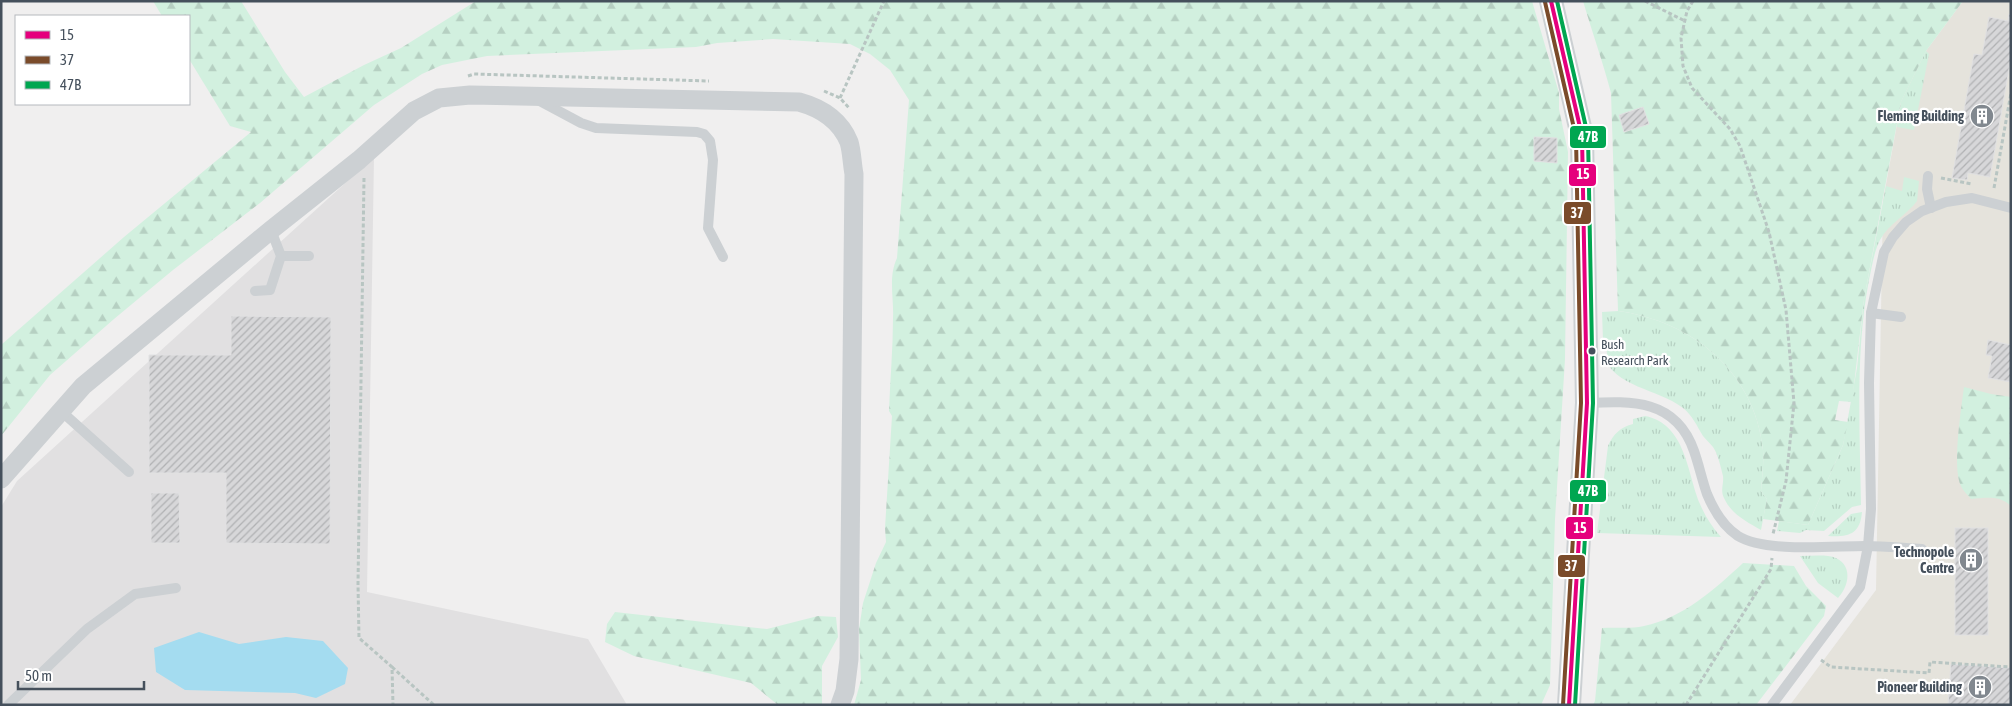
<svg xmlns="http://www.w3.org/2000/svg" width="2012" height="706" font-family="'Asap Condensed',sans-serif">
<defs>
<pattern id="grass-tufts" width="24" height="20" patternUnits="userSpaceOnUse" patternTransform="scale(1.25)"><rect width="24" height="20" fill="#d2f0df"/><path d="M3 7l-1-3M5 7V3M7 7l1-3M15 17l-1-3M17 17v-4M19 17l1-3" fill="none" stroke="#b6d0c2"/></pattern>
<pattern id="forest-firs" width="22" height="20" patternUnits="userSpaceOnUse" patternTransform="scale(1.25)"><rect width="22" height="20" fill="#d2f0df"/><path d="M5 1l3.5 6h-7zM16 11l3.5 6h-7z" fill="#b6d0c2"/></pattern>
<pattern id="building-hatch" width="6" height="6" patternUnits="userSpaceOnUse" patternTransform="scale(1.25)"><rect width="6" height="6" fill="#d7d7d9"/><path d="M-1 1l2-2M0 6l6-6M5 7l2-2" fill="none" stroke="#b0b1b3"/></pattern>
</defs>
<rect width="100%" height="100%" fill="#f0efef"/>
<path fill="#e5e3dc" d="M1963,1H2011V705H1790L1876,590L1883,201L1901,102L1926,51Z"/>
<path fill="#e1e0e1" d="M374,157L367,592L588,639L627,705H1V507L17,481Z"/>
<g fill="url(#grass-tufts)">
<path d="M1926,51L1929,54L1914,130L1897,127L1901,102Z"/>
<path d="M1904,177L1919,181L1917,201C1907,215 1889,223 1880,240C1874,252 1872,266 1869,280C1855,351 1860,433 1861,505L1852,507L1824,531L1806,530L1800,533L1777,531L1779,521L1808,525L1843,445L1857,368L1864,299L1886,186L1902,191Z"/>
<path d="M1618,311C1692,321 1755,372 1763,450C1764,463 1762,478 1761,491L1767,499L1761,530C1747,522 1731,514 1724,498C1720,490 1724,484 1723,476C1721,468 1718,454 1713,447C1710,443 1706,440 1703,436C1697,426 1692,415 1683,408C1657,388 1615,388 1603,355L1607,354L1606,343L1603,340L1602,312Z"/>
<path d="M1645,416C1686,424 1687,473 1700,504C1705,516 1712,527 1721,537L1597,533L1608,446C1613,434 1621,427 1633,424V419Z"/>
<path d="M1862,512C1860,535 1848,537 1828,536L1851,514Z"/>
<path d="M1800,556C1809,556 1819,555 1828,556C1852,559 1852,583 1838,598L1818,583Z"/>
</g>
<g fill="url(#forest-firs)">
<path d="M153,1H241L285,72L304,97L364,65L401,48L476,1H1532L1559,93V109L1568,152L1565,359L1555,519L1550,685L1541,705H854L861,680L859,629L863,603L876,563L886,542L885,528L892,416L889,411C890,380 893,349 893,318C894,298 888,277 897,258L909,100L890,70L870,54L850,44L773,39L717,43L696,47L487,56L442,65L422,74L374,105L260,203L173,270L114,319L50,375L1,436V345L124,237L251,132L230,126L189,59V16H162Z"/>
<path d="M1583,1H1963L1926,51L1901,102L1864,299L1852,402L1839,401L1835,420L1848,422L1843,445L1808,525L1763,519L1767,499L1761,491C1762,478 1764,463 1763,450C1755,372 1692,321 1618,311L1611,93C1603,62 1592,32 1583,1Z"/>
<path d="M1964,387L1991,394L2011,397V506C1999,495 1986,498 1971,499C1968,495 1963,491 1961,486C1952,468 1961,409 1964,387Z"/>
<path d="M1743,563L1794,566L1806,586L1826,606L1824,616L1756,705H1593L1595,701L1602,628C1615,627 1631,629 1644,626C1683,618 1715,589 1743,563Z"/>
<path d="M615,612L767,629L818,616L836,617L838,637L822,666V705H778L751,683L634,656L605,642L607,624Z"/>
</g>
<path fill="#a4dcf0" d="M199,632L239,644L286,637L323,641L348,668L345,684L316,698L295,693L185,690L156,672L154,648Z"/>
<g fill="url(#building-hatch)" stroke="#e1e1e2">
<path d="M2009,14L2011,15V58L1990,177L1968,173L1967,180L1952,178L1974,54L1982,55L1989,17L2008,21Z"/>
<path d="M1643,107L1649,124L1624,132L1619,115Z"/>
<path d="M1534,137L1557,138V163L1534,161Z"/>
<path d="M231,316L331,317L330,544L226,543V473H149V355H231Z"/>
<path d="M1988,340L2011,345V382L1988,378L1992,356L1986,355Z"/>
<path d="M151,493H179L180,543H151Z"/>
<rect x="1955" y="528" width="33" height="107"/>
<path d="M1951,664L2011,668V705H1948Z"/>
</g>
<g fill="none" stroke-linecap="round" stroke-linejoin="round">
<g stroke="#b8c5c2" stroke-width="3" stroke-dasharray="4 2.5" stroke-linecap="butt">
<path d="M1645,1L1685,21"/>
<path d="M1693,1L1687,11L1681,38L1683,66L1692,88L1730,129L1740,146L1769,232L1786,310L1794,403L1786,481L1773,534"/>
<path d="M468,76L474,74L709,81"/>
<path d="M824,91L840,98L849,108"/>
<path d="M840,98L884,1"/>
<path d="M364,178L358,584L359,638L392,667L393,705"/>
<path d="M1941,178L1972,184"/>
<path d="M1994,188L2011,93"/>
<path d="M1821,660L1831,667L1929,673L1930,662L2011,667"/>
<path d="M392,667L434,705"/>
<path d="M1686,705L1771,569L1772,558"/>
</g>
<g stroke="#ccd0d3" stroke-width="10">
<path d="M538,100L581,123L596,128L697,132L704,134L710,141L713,160L708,228L723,257"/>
<path d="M1928,176L1927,189L1931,208"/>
<path d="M281,256H309"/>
<path d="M255,291L270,290L281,256L271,230"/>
<path d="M1871,313L1901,317"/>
<path d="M1587,403C1632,401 1676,399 1694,451C1699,465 1702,480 1707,494C1714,511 1723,526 1738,536C1766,553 1832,546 1865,546C1884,546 1903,548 1922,549"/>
<path d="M61,411L129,472"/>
<path d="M8,705L87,629L135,594L176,588"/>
<path d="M1772,705L1860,587L1868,546L1871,509L1869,383L1871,313L1884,252L1893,237L1906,222L1922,211L1946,202L1972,198L2011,208"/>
</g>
<path stroke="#ccd0d3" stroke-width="19" d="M1,479L83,386L271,230L359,160L414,111L439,98L470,95L799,102C821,108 840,120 849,142C852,152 852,164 854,174L849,659L845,691L840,705"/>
<path stroke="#ccd0d3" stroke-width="24" d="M1551,1L1582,136L1587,403L1569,705"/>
<g stroke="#fff" stroke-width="8">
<path id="bus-1" d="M1551,1L1582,136L1587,403L1569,705"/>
</g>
<g stroke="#fff" stroke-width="8">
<path id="bus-2" d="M1545,2L1576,137L1581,403L1563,705"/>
</g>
<g stroke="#fff" stroke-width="8">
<path id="bus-3" d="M1557,1L1588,136L1593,403L1575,705"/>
</g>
<use href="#bus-1" stroke="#e5007d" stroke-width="4"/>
<use href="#bus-2" stroke="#7a4b2a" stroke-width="4"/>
<use href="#bus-3" stroke="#00a651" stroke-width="4"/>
</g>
<defs>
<g id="building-disc" transform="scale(1.25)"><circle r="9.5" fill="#81888f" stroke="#fff"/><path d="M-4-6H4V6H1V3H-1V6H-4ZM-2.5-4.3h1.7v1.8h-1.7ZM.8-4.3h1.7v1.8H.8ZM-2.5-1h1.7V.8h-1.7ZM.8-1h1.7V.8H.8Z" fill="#fff"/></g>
</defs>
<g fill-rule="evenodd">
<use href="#building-disc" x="1982" y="116"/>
<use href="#building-disc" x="1971" y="560"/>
<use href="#building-disc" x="1980" y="687"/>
</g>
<circle fill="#45505c" stroke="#fff" stroke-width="2" cx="1592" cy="351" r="4.5"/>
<g text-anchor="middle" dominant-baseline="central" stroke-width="4.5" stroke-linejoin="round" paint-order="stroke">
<g font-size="13" fill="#45505c" stroke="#fff" text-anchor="start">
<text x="1601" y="344">Bush<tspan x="1601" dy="16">Research Park</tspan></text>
</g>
<g font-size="14" font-weight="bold" fill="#45505c" stroke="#fff" text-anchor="end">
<text x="1964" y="116">Fleming Building</text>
<text x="1954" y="552">Technopole<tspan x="1954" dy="16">Centre</tspan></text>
<text x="1962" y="687">Pioneer Building</text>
</g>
</g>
<g stroke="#fff" stroke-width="2">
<rect x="1569" y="125" width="38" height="24" rx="5" fill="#00a651"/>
<rect x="1568" y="163" width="29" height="24" rx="5" fill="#e5007d"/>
<rect x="1563" y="201" width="29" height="24" rx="5" fill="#7a4b2a"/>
<rect x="1569" y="479" width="38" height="24" rx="5" fill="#00a651"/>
<rect x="1565" y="516" width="29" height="24" rx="5" fill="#e5007d"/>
<rect x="1557" y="554" width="29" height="24" rx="5" fill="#7a4b2a"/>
</g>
<g font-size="14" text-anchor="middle" font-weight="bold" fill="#fff">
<text x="1588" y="142">47B</text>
<text x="1583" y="179">15</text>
<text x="1577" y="218">37</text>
<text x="1588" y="496">47B</text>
<text x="1580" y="533">15</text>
<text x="1571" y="571">37</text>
</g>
<rect width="2012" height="706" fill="none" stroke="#45505c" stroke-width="5"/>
<rect x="15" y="15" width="175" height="90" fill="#ffffff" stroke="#b5b9be"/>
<rect x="25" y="31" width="25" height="8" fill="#e5007d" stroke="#b5b9be"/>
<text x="60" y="40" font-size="15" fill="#45505c">15</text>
<rect x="25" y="56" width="25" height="8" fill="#7a4b2a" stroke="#b5b9be"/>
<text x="60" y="65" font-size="15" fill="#45505c">37</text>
<rect x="25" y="81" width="25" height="8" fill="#00a651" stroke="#b5b9be"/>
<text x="60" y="90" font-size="15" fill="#45505c">47B</text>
<path d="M18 681v8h126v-8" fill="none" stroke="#45505c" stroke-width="2.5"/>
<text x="25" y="681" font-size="15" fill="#45505c" stroke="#ffffff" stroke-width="4" paint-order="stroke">50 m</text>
</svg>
